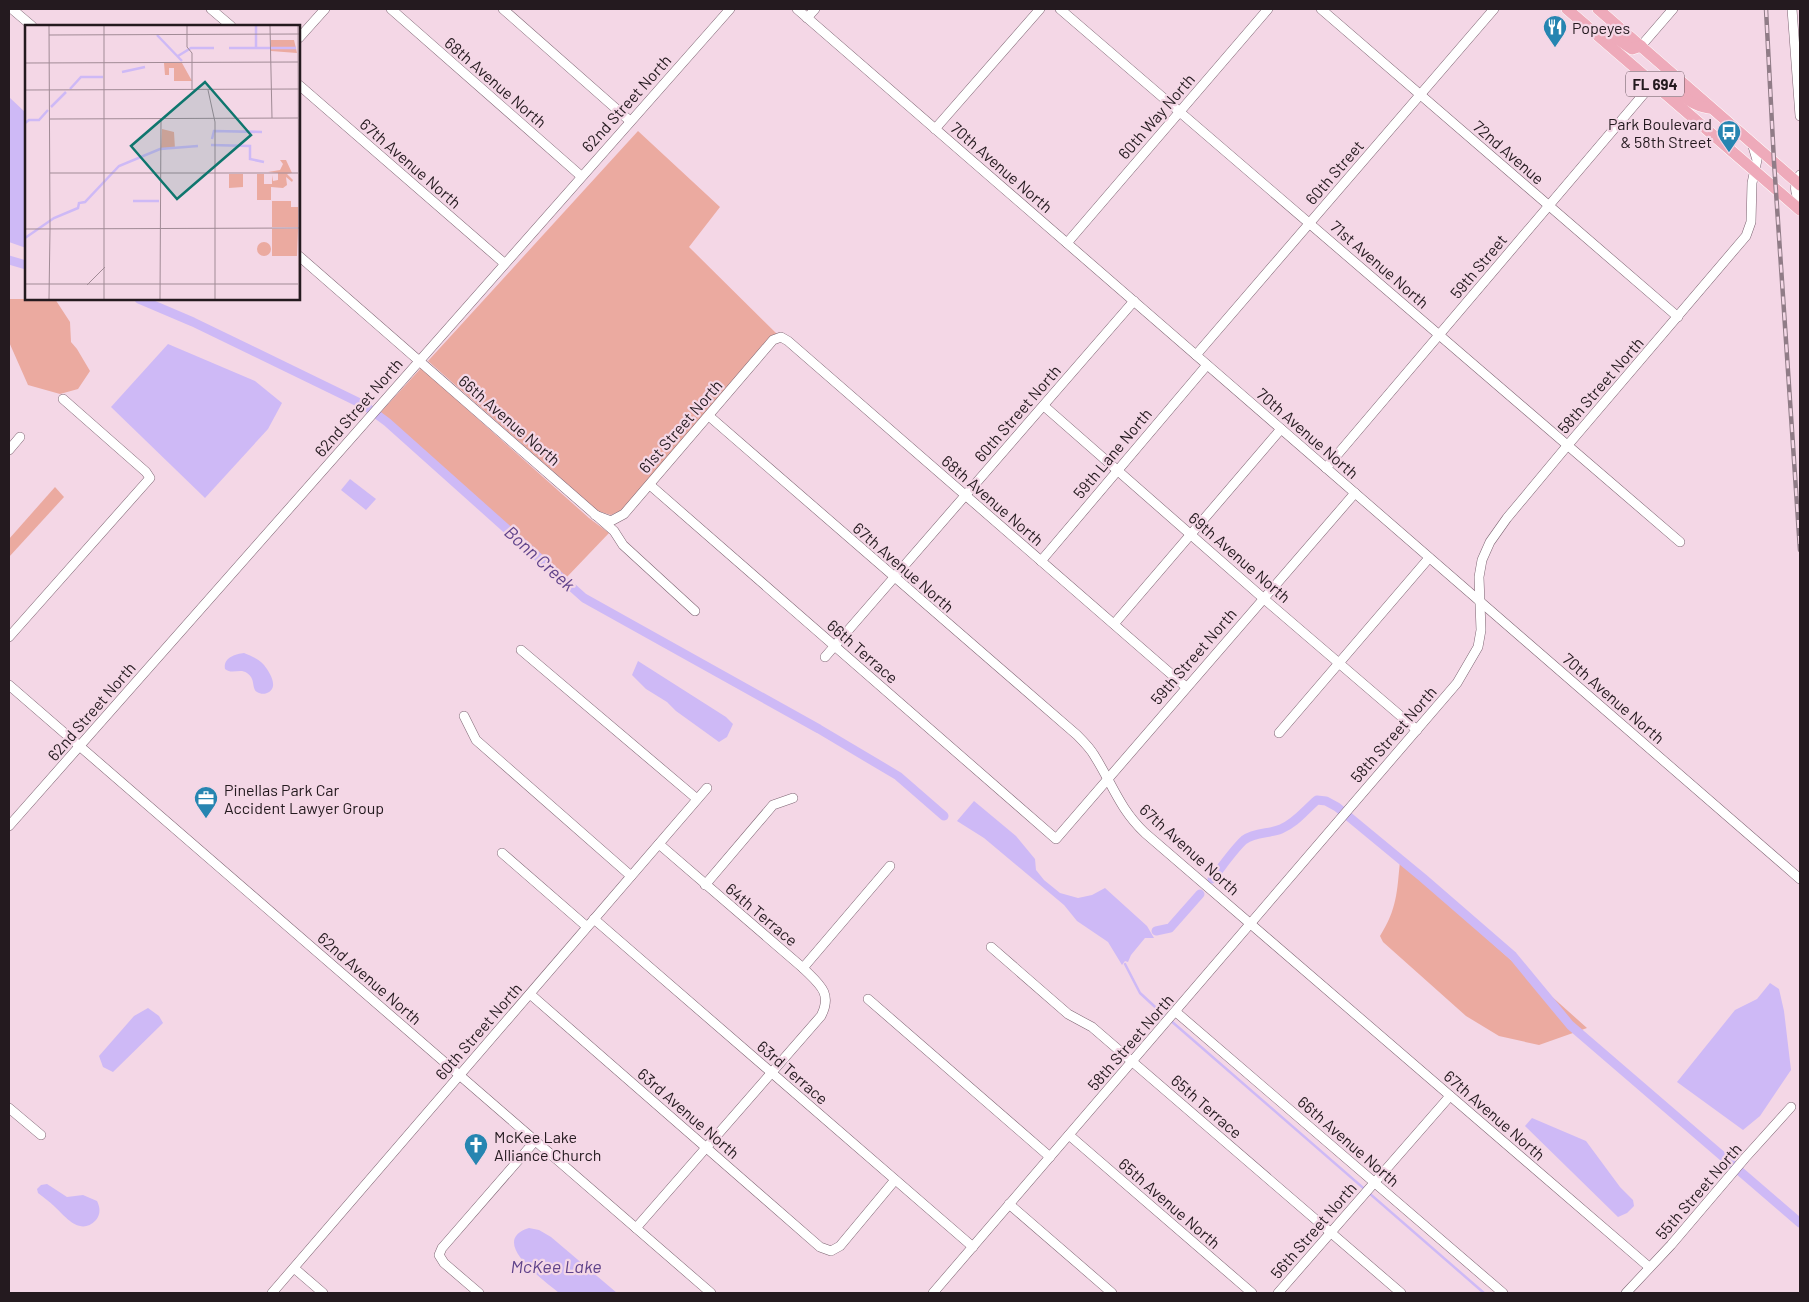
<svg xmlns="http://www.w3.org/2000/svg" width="1809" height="1302" font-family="Barlow,sans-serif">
<rect width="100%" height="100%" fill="#f4d7e6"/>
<g fill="#ebaaa0">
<path d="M638,131L720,207L689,247L777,334L770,338L622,510L611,515L598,511L428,361Z"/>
<path d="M9,299H55L70,322L71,342L77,349L90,371L78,389L60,394L28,385L9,342Z"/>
<path d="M421,368L589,518L609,533L565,579L380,413Z"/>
<path d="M55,487L64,497L9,557V539Z"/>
<path d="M1400,861L1587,1028L1539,1045L1499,1036L1466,1016L1383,942L1380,936C1397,909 1397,892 1400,861Z"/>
</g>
<g fill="#ceb9f6">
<path d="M9,97L26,113V248L9,242Z"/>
<path d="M168,344L255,381L282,403L268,429L205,498L111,407Z"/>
<path d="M350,479L376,499L366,510L341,490Z"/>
<path d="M244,653C251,656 259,659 264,665C268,670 274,679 273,686C272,693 263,696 257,692C251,688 256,679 247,673C240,668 232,675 225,669C223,658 235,654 244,653Z"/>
<path d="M638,661L726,717L733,724L727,737L719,742L676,711L667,702L646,689L632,675Z"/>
<path d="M974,801L1016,836L1035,859L1036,870L1044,880L1060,893L1078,898L1092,895L1105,888L1147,926L1154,938H1145L1131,955L1128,962L1125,961L1122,965L1108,942L1077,921L1064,905L984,838L957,821Z"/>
<path d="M1770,983L1779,989L1784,1011L1791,1070L1760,1116L1743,1130L1677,1082L1735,1010L1757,999Z"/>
<path d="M148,1008L159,1016L163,1023L113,1072L103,1067L99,1056L134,1016Z"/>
<path d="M1532,1118L1586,1141L1620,1187L1633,1200L1634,1206L1627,1213L1618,1217L1525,1126Z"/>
<path d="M47,1184L67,1197L83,1195L97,1201C100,1207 101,1214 96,1220C80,1237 65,1216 54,1206C49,1201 43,1197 38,1193L37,1189L41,1185Z"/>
<path d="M529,1228L539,1230L551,1237L617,1293H559C545,1281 487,1241 529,1228Z"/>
</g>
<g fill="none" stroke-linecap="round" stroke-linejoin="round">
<g stroke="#ceb9f6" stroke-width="2.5">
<path d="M1125,964L1140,993L1166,1017"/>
<path d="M1170,1020L1484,1293"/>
</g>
<g stroke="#ceb9f6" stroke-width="9">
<path d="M9,260L26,265"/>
<path d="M139,299L193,322L364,405L387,422L584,598L819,729L898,776L944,816"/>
<path d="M1212,879C1221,868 1234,849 1244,840C1255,832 1269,834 1281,829C1296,823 1305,810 1317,800L1326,801L1337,807L1423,878L1513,956L1570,1025L1800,1223"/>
<path d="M1156,931L1170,928L1200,894"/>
</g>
<g stroke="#7c6371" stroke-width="10">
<g id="minor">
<path d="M12,9L32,26"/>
<path d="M211,9L231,26"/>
<path d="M391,9L581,176"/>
<path d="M503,9L630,121"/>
<path d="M797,9L1800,879"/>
<path d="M1060,9L1680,542"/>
<path d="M1321,9L1678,317"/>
<path d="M1792,9L1800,116"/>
<path d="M807,18L815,9"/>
<path d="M299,38L325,9"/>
<path d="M1641,46L1673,9"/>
<path d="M299,85L504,263"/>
<path d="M935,129L1040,9"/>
<path d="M1800,175C1793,184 1795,193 1800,203"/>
<path d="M1067,243L1268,9"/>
<path d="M299,256L614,531L623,545L695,611"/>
<path d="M1196,355L1494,9"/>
<path d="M1044,406L1263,598L1417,730"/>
<path d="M709,416L1077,735C1083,741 1090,748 1094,755C1113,785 1119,808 1145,833L1649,1267"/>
<path d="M9,450L20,437"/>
<path d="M1326,468L1653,83"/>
<path d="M650,485L1056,839L1355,493"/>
<path d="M595,515L611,521L624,514L773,340L781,337L788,341L1186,687"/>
<path d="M1041,561L1207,365"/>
<path d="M1114,624L1281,429"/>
<path d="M9,637L150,478L146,472L63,399"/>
<path d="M521,650L697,799"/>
<path d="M825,657L1134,301"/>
<path d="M9,685L711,1293"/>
<path d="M464,716L476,740L631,876"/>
<path d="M1279,733L1429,558"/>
<path d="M9,826L730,9"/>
<path d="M502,853L586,926"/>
<path d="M705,885L773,805L793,798"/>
<path d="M594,919L973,1247"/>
<path d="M991,947L1068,1014L1092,1027L1401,1293"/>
<path d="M803,968L890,866"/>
<path d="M530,994L820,1247L831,1251L840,1246L895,1180"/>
<path d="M868,999L1050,1157"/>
<path d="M1176,1012L1503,1293"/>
<path d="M9,1108L41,1135"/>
<path d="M1069,1135L1252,1293"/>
<path d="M1009,1204L1112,1293"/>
<path d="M636,1228L821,1016C833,993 819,984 803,968L659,844"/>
<path d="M294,1268L323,1293"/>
<path d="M272,1293L707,788"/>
<path d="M479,1293L444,1263L439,1255L442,1248L535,1141"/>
<path d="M933,1293L1457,683L1478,647L1481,630L1479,577L1482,560L1490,542L1507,518L1567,446L1746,236L1751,222L1752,183L1757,160L1752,143"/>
<path d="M1278,1293L1450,1096"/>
<path d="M1626,1293L1671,1245L1745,1158L1791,1107"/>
</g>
</g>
<g stroke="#fff" stroke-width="12">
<g id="major">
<path d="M1567,9L1800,210"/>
<path d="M1598,9L1800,185"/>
<path d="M1593,31L1607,32L1632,49L1641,46"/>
<path d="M1663,92C1674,83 1681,95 1690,101C1696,105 1702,107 1709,108"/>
</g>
</g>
<use href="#minor" stroke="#fff" stroke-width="9"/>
<use href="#major" stroke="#eeaaba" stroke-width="11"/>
<g stroke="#907c87" stroke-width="4.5">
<path id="rail" d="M1766,9L1774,162L1800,550"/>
</g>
<use href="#rail" stroke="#f4d7e6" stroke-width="2.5" stroke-dasharray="8" stroke-linecap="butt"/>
</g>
<defs>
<g id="restaurant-pin" transform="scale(1.25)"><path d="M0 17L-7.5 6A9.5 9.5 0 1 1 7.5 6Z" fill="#2685b1" stroke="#f4d7e6"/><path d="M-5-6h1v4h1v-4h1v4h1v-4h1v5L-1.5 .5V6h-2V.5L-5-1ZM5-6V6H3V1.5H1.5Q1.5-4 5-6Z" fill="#fff"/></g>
<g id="bus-pin" transform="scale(1.25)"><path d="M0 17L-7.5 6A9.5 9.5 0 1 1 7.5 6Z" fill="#2685b1" stroke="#f4d7e6"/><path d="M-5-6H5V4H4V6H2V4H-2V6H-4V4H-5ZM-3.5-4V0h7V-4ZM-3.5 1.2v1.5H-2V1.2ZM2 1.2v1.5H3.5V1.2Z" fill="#fff"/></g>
<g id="office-pin" transform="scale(1.25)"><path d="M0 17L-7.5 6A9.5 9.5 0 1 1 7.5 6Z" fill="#2685b1" stroke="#f4d7e6"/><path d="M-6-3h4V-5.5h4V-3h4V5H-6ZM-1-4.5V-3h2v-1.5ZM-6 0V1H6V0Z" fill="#fff"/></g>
<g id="church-pin" transform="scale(1.25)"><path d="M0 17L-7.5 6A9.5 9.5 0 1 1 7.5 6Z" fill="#2685b1" stroke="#f4d7e6"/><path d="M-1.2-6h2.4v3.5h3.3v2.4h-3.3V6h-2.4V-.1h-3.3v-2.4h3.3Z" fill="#fff"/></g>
</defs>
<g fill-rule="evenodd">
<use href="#restaurant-pin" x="1555" y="27"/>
<use href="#bus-pin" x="1729" y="132"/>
<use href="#office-pin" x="206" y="798"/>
<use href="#church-pin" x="476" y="1145"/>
</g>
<g text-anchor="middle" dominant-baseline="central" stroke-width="4.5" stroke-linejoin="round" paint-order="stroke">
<rect fill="#f4d7e6" stroke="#62535b" stroke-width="1" x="1626" y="71.5" width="58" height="25" rx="4"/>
<g font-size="15" font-weight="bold" fill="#241a1f">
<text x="1655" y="84">FL 694</text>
</g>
<g font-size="16" fill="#241a1f" stroke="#f4d7e6" text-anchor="start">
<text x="1572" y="27">Popeyes</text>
<text x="1712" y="123" text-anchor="end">Park Boulevard<tspan x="1712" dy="18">&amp; 58th Street</tspan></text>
<text x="224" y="789">Pinellas Park Car<tspan x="224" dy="18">Accident Lawyer Group</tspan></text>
<text x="494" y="1136">McKee Lake<tspan x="494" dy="18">Alliance Church</tspan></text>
</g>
<g font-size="16" fill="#241a1f" stroke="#f4d7e6">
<text transform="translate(496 82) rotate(41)">68th Avenue North</text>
<text transform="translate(626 103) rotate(-48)">62nd Street North</text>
<text transform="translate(1156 116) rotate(-49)">60th Way North</text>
<text transform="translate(1509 152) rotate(41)">72nd Avenue</text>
<text transform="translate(411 163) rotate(41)">67th Avenue North</text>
<text transform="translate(1002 167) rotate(41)">70th Avenue North</text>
<text transform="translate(1334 172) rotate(-49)">60th Street</text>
<text transform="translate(1380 264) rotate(41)">71st Avenue North</text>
<text transform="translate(1478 266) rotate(-50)">59th Street</text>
<text transform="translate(1600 385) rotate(-49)">58th Street North</text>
<text transform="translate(358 407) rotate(-49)">62nd Street North</text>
<text transform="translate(1017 413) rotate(-49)">60th Street North</text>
<text transform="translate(510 420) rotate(41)">66th Avenue North</text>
<text transform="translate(680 426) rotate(-49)">61st Street North</text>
<text transform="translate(1308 433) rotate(41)">70th Avenue North</text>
<text transform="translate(1112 453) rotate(-50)">59th Lane North</text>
<text transform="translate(993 500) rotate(41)">68th Avenue North</text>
<text transform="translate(1240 557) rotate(41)">69th Avenue North</text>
<text transform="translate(904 567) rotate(41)">67th Avenue North</text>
<text transform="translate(863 651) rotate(41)">66th Terrace</text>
<text transform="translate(1193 656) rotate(-49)">59th Street North</text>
<text transform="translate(1614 698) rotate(41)">70th Avenue North</text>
<text transform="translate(91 711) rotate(-49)">62nd Street North</text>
<text transform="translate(1393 734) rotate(-49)">58th Street North</text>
<text transform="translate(1190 849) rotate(42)">67th Avenue North</text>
<text transform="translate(762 914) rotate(40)">64th Terrace</text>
<text transform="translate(370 978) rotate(41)">62nd Avenue North</text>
<text transform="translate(478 1031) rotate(-49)">60th Street North</text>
<text transform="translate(1130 1042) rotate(-49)">58th Street North</text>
<text transform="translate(793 1072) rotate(41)">63rd Terrace</text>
<text transform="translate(1207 1106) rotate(41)">65th Terrace</text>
<text transform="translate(689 1113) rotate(41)">63rd Avenue North</text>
<text transform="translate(1495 1115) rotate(41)">67th Avenue North</text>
<text transform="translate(1349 1141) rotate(41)">66th Avenue North</text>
<text transform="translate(1698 1191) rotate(-49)">55th Street North</text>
<text transform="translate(1170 1203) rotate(41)">65th Avenue North</text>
<text transform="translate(1313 1230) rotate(-49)">56th Street North</text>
</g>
<g font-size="18" font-style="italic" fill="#5f428a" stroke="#f4d7e6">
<text transform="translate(540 558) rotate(42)">Bonn Creek</text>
<text x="556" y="1266">McKee Lake</text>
</g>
</g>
<g transform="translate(25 25)">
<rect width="275" height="275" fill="#f4d7e6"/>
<path d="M246,15H269L272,28L246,26ZM139,38H157L167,56H149V43H144V50H140ZM137,104L149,107L150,124H136ZM255,135H261L267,148L262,149L268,155L267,157L261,152L262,160L258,163L246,162V175H232V149H239V159H247V150L248,156L253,155V148L243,147L255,145L258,139ZM204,149H218V162L204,163ZM247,176H266V182H273V202H247ZM247,204H273L272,231H247ZM232 224a7 7 0 1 1 14 0a7 7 0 1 1-14 0Z" fill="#ebaaa0"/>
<path fill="none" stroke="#ceb9f6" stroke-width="2.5" d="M231,1V23M132,10L157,36M204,23H271M153,31L166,23H189M97,47L120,42M45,64L56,52H78M26,82L41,67M0,98L4,95H14L23,85M187,114L189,106L237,107M186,120L225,121V134L239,137M108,176H134M0,213L29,193L53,183L54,178L60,177L94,141L135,124L173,121"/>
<path fill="none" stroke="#a18b96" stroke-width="1" d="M24,1L25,204M79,1V274M162,1V22L167,28V64M245,1L247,93M273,1L274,274M24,10L275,9M0,38L273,37M0,65L275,64M183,65L190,97V274M25,94L273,93M25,148H273M0,204L275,203M0,259H273M62,260L80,242M24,274L25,204M135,274L136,93"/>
<path fill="#0f766e" fill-opacity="0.15" stroke="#0f766e" stroke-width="2.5" d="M180,57L226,110L152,174L106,121Z"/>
<rect width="275" height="275" fill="none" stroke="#241a1f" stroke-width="2.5"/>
</g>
<rect width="1809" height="1302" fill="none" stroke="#241a1f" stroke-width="20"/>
</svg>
